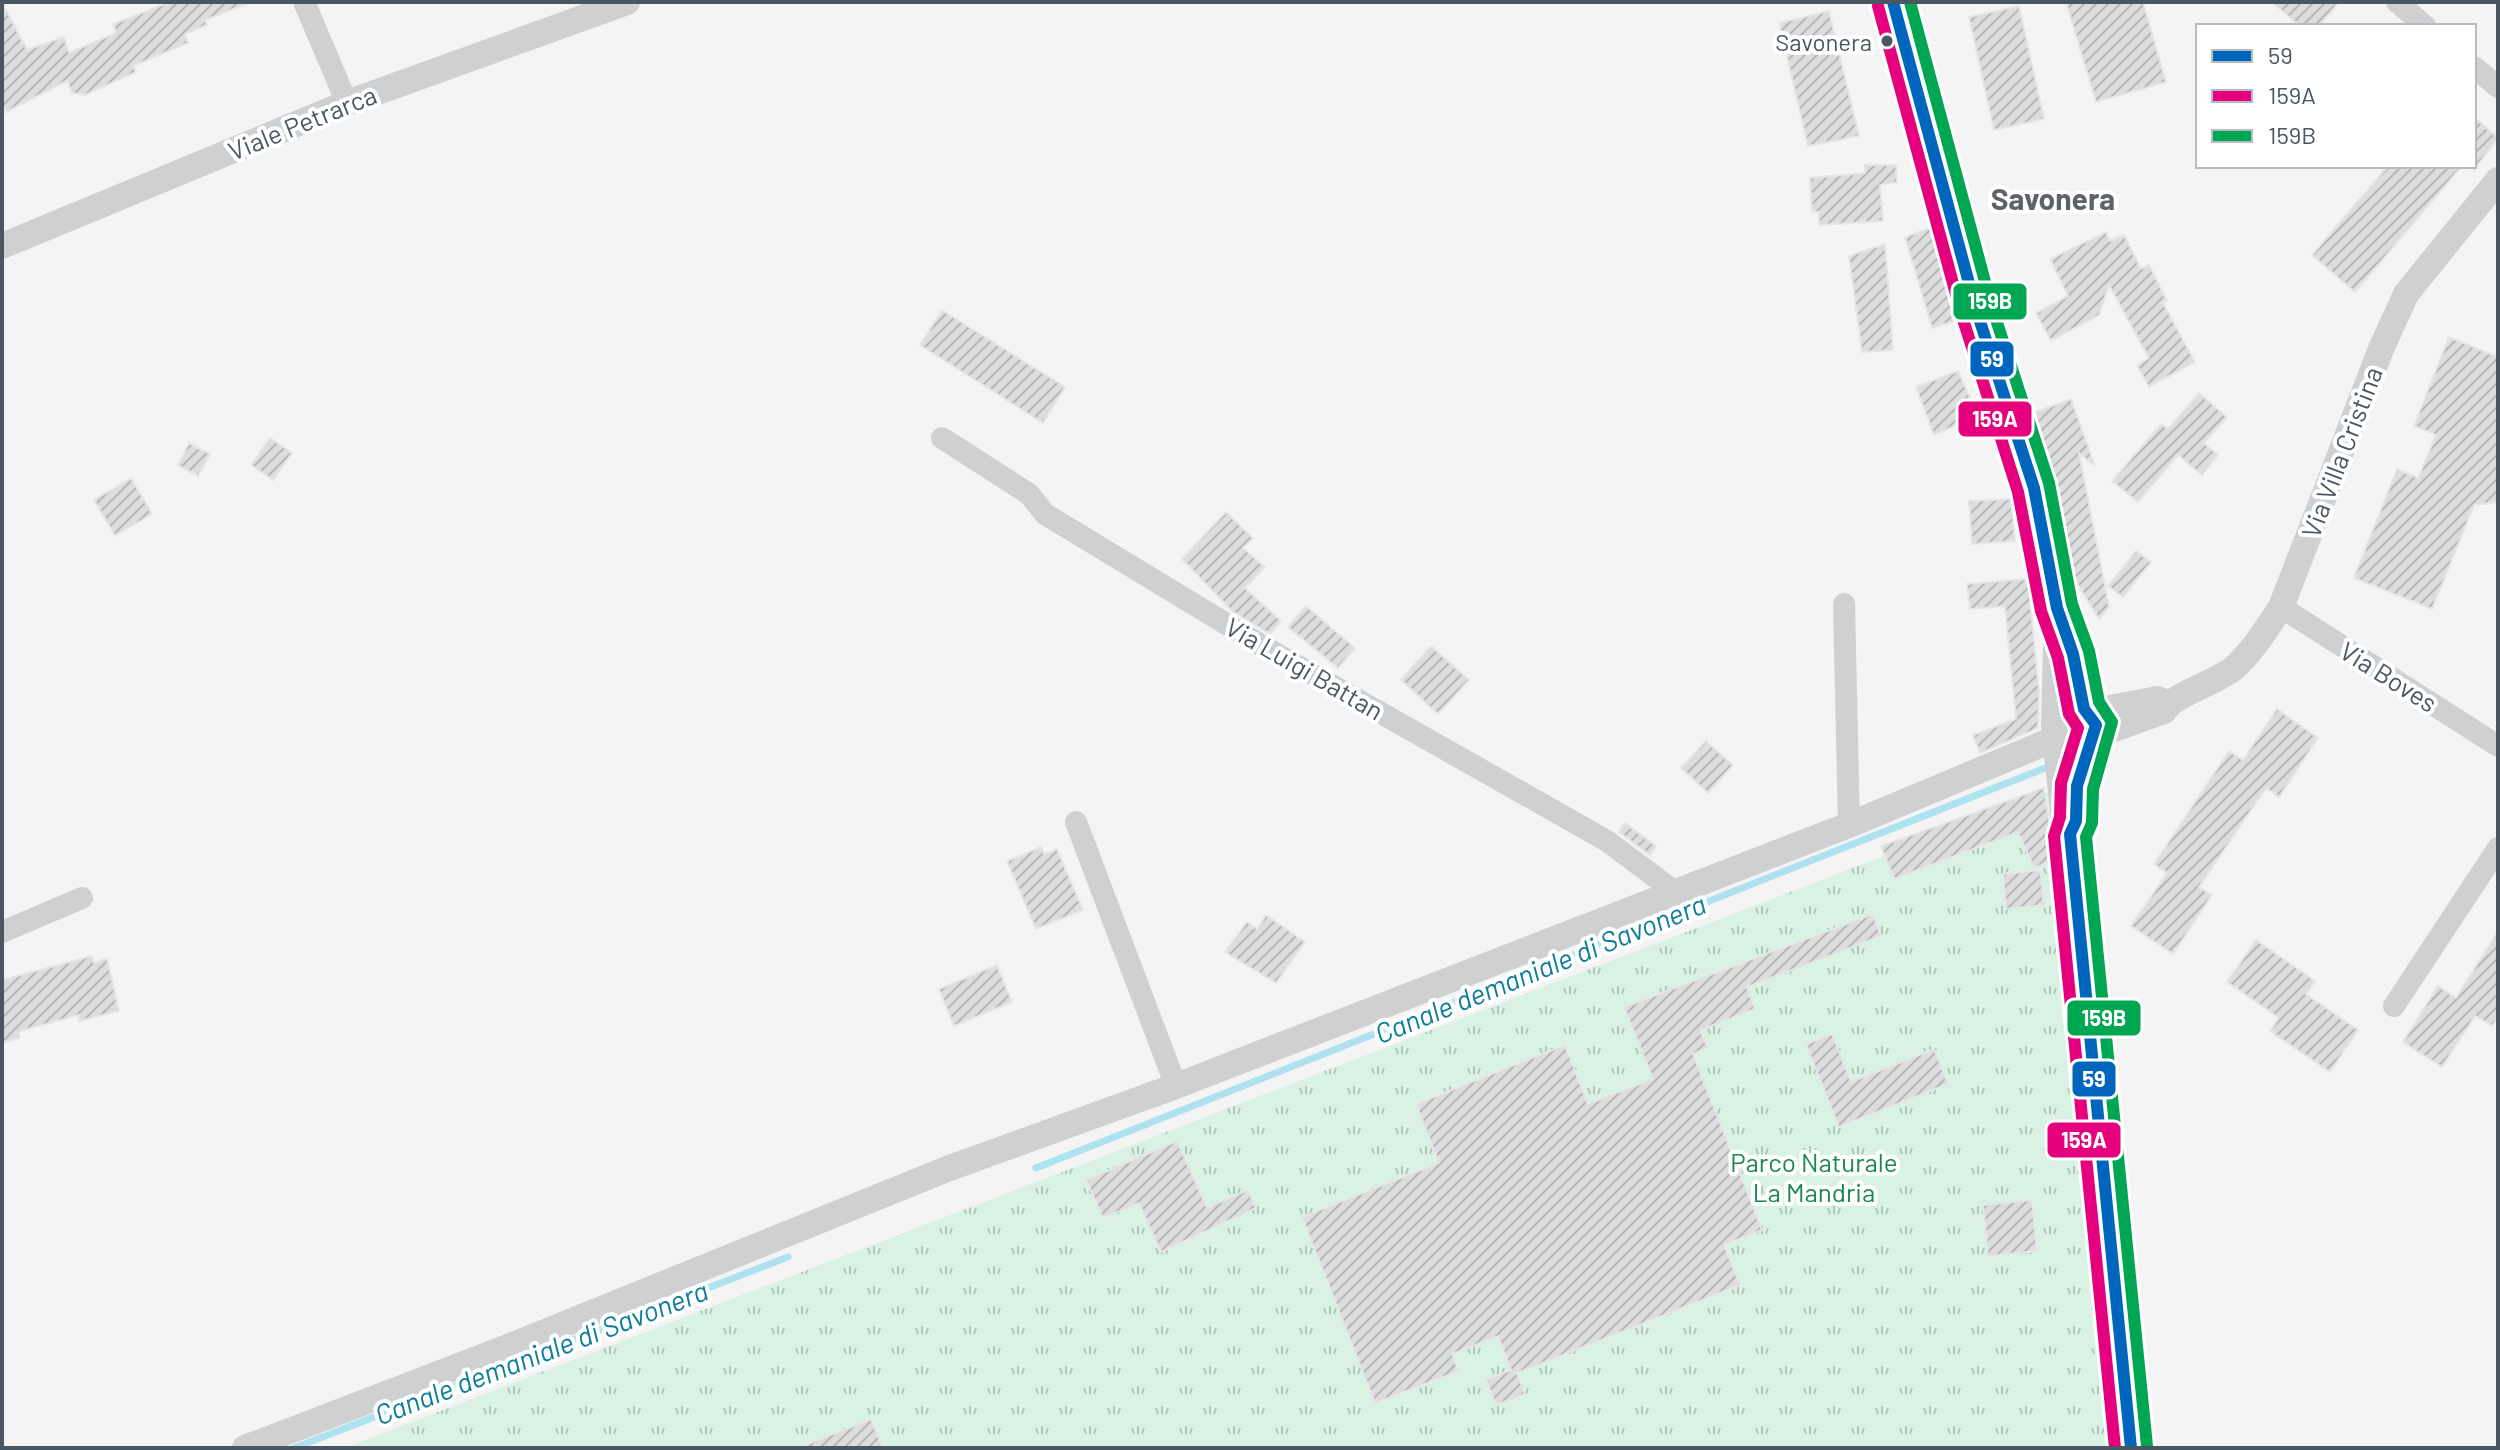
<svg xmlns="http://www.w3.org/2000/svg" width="2500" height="1450" font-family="Barlow,sans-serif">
<defs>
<pattern id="grass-tufts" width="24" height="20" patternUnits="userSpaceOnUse" patternTransform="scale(2)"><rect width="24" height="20" fill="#d9f2e3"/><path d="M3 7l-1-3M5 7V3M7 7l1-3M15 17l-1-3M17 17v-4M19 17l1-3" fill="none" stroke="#b2c7bb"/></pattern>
<pattern id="building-hatch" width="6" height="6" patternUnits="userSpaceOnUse" patternTransform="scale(2)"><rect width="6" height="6" fill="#ddddde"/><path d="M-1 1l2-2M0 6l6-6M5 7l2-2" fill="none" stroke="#b5b6b7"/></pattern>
</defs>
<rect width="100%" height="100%" fill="#f4f4f4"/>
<path fill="url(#grass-tufts)" d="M2053,791L2111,1448H344Z"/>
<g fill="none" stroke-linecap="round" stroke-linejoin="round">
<g stroke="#aee2f0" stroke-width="7">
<path d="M1036,1168L2045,768"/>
<path d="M294,1448L788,1257"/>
</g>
</g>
<g fill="url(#building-hatch)" stroke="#e5e6e7" stroke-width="2">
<path d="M2,2L27,50L64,37L69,53L116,33L113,24L170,2L249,3L205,20L207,25L185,34L188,43L133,66L136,72L85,95L72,93L67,81L6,112L2,102Z"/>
<path d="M2066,2H2143L2166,82L2096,102Z"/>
<path d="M2272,2H2339L2319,26H2300Z"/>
<path d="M2019,6L2044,119L1994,130L1969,17Z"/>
<path d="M1829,11L1859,136L1808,146L1779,23Z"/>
<path d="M2474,117L2498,138L2474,170Z"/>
<path d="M1865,165H1896L1897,182L1880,185L1883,221L1819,225V212H1812L1810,178L1865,173Z"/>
<path d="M2388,166H2462L2355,292L2312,255Z"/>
<path d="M1930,228L1958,320L1932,328L1905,237Z"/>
<path d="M2106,232L2110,241L2124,235L2141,269L2149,265L2167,301L2163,303L2195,362L2149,387L2137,365L2149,358L2109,285L2099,315L2051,341L2036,313L2068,296L2050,259Z"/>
<path d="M1885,244L1893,350L1862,352L1849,256Z"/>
<path d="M942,310L1065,387L1043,423L920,345Z"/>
<path d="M2449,337L2498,357V502L2474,505L2432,609L2354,578L2397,469L2418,478L2436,435L2414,426Z"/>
<path d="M1958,371L1978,416L1934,435L1916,387Z"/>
<path d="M2199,393L2227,417L2204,443L2218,455L2202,475L2178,455L2138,502L2112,481L2161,424L2168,429Z"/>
<path d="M2071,399L2095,466L2079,453L2109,607L2099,619L2067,567L2051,482H2054L2030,414Z"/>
<path d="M270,438L292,453L273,480L251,465Z"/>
<path d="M189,443L210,454L198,476L178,465Z"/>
<path d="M131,478L152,514L115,536L94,500Z"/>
<path d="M2011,499L2015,541L1972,544L1969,501Z"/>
<path d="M1226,512L1253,538L1243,548L1265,567L1245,588L1281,621L1270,634L1233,612L1182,559Z"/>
<path d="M2136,551L2151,562L2123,597L2108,586Z"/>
<path d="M2028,579L2039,692L2038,728L1980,753L1973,735L2016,719L2005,606L1970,609L1967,584Z"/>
<path d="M1306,606L1355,648L1338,668L1288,627Z"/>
<path d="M1431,646L1469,680L1438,714L1401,680Z"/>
<path d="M2277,709L2318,738L2279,797L2266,788L2199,887L2212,895L2173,954L2131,926L2167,873L2154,864L2229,751L2243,760Z"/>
<path d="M1706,741L1733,765L1708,793L1681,768Z"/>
<path d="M2044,788L2055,861L2034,868L2018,832L1894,879L1881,846Z"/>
<path d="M1625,823L1656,846L1650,855L1619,832Z"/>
<path d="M1041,847L1044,854L1057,849L1083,910L1036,929L1007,861Z"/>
<path d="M2040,870L2044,905L2006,909L2003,874Z"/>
<path d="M1873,914L1881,936L1747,987L1755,1009L1700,1030L1708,1048L1693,1054L1762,1230L1724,1245L1740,1285L1517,1373L1525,1394L1496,1405L1486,1380L1511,1370L1498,1336L1452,1354L1459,1371L1375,1403L1302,1217L1439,1163L1416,1104L1565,1045L1588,1104L1653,1079L1624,1007Z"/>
<path d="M1266,915L1305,942L1276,983L1225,952L1247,922L1257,929Z"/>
<path d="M2498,931V1017L2492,1026L2475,1016L2442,1067L2403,1042L2438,986L2456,998Z"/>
<path d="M2256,940L2315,981L2306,994L2358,1030L2330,1072L2270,1031L2279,1018L2227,982Z"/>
<path d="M92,956L94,963L107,958L119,1011L79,1021V1015L20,1031L19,1038L2,1043V980Z"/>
<path d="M997,965L1012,1002L954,1026L939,989Z"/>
<path d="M1832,1034L1851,1082L1934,1049L1948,1084L1839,1127L1806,1044Z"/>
<path d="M1177,1141L1207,1208L1248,1190L1256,1208L1161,1252L1139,1203L1103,1218L1086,1180Z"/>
<path d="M2032,1200L2037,1251L1988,1256L1983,1205Z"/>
<path d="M871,1419L883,1448H800V1447Z"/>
</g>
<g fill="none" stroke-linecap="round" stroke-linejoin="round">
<g stroke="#ced0d2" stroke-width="22">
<path d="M304,2L347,103"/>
<path d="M2397,2L2425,26"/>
<path d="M2474,67L2498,87"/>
<path d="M942,438L1029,494L1045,514L1261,645L1607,841L1674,891"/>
<path d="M1844,604L1849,825"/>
<path d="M2281,607L2498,746"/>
<path d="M1076,822L1176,1086"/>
<path d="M2,932L82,898"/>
<path d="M2394,1006L2498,848"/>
</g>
<g stroke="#ced0d2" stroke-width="26">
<path d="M1893,2L1976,309L2034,488L2057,608L2054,725L2064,821L2070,834L2131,1448"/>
<path d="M2,246L347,103L627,2"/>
<path d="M2060,619L2073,654L2084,709"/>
<path d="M2090,712L2157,699L2168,703"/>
<path d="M2056,719C2072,694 2103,712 2093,739C2082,751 2067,752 2057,738"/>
<path d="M2094,736L2164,711C2173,694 2216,683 2234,668C2253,651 2267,628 2281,607L2381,349L2406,294L2498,180"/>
<path d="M2076,811L2077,786L2089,744"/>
<path d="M245,1448L498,1351L947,1169L1176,1086L1849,825L2057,738"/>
</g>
<g stroke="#fff" stroke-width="18">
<path id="bus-1" d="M1893,2L1976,309L2034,488L2057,608L2073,654L2084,709L2096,725L2077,786L2076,821L2070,834L2131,1448"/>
</g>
<g stroke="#fff" stroke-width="18">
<path id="bus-2" d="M1878,6L1961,313L2018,492L2041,611L2058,658L2069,714L2078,728L2061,783L2060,817L2054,836L2115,1448"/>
</g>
<g stroke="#fff" stroke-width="18">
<path id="bus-3" d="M1910,2L1991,304L2049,483L2072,604L2089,651L2099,702L2112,722L2093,789L2092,823L2086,837L2147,1446"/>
</g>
<use href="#bus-1" stroke="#0065bd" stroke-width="12"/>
<use href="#bus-2" stroke="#e5007d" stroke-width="12"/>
<use href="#bus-3" stroke="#00a651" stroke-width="12"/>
</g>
<circle fill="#4a5661" stroke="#fff" stroke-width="3" cx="1887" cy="41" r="7"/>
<g text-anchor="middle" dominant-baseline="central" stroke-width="8" stroke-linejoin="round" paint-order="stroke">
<g font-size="24" fill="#4a5661" stroke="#fff" text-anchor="end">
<text x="1872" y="41">Savonera</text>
</g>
<g font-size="26" fill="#4a5661" stroke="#fff">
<text transform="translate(302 122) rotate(-22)">Viale Petrarca</text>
<text transform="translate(2341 452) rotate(-69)">Via Villa Cristina</text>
<text transform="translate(1305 668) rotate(30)">Via Luigi Battan</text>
<text transform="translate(2389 676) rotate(32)">Via Boves</text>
</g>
<g font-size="26" fill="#17864f" stroke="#fff">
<text x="1814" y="1161">Parco Naturale<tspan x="1814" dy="30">La Mandria</tspan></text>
</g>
<g font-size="28" font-style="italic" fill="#0c7c9b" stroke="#fff">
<text transform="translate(1540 968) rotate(-22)">Canale demaniale di Savonera</text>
<text transform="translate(541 1352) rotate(-21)">Canale demaniale di Savonera</text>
</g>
<g font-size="30" font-weight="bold" fill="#5f6368" stroke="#fff">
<text x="2053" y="198">Savonera</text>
</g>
</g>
<g stroke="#fff" stroke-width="3">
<rect x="1952" y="282" width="76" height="39" rx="8" fill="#00a651"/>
<rect x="1969" y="340" width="46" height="38" rx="8" fill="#0065bd"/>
<rect x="1957" y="400" width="76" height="38" rx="8" fill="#e5007d"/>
<rect x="2066" y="999" width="76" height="38" rx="8" fill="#00a651"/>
<rect x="2071" y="1060" width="46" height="38" rx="8" fill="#0065bd"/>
<rect x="2046" y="1121" width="76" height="38" rx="8" fill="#e5007d"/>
</g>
<g font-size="22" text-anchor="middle" font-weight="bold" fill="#fff">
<text x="1990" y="309">159B</text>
<text x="1992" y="367">59</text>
<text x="1995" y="427">159A</text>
<text x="2104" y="1026">159B</text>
<text x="2094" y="1087">59</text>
<text x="2084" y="1148">159A</text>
</g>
<rect width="2500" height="1450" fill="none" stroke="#4a5661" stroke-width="8"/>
<rect x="2196" y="24" width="280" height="144" fill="#ffffff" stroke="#b7bbc0" stroke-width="2"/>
<rect x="2212" y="50" width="40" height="12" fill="#0065bd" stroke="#b7bbc0" stroke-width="2"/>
<text x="2268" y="64" font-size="24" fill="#4a5661">59</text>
<rect x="2212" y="90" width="40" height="12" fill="#e5007d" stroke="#b7bbc0" stroke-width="2"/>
<text x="2268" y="104" font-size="24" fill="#4a5661">159A</text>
<rect x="2212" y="130" width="40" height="12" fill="#00a651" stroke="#b7bbc0" stroke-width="2"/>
<text x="2268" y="144" font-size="24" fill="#4a5661">159B</text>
</svg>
